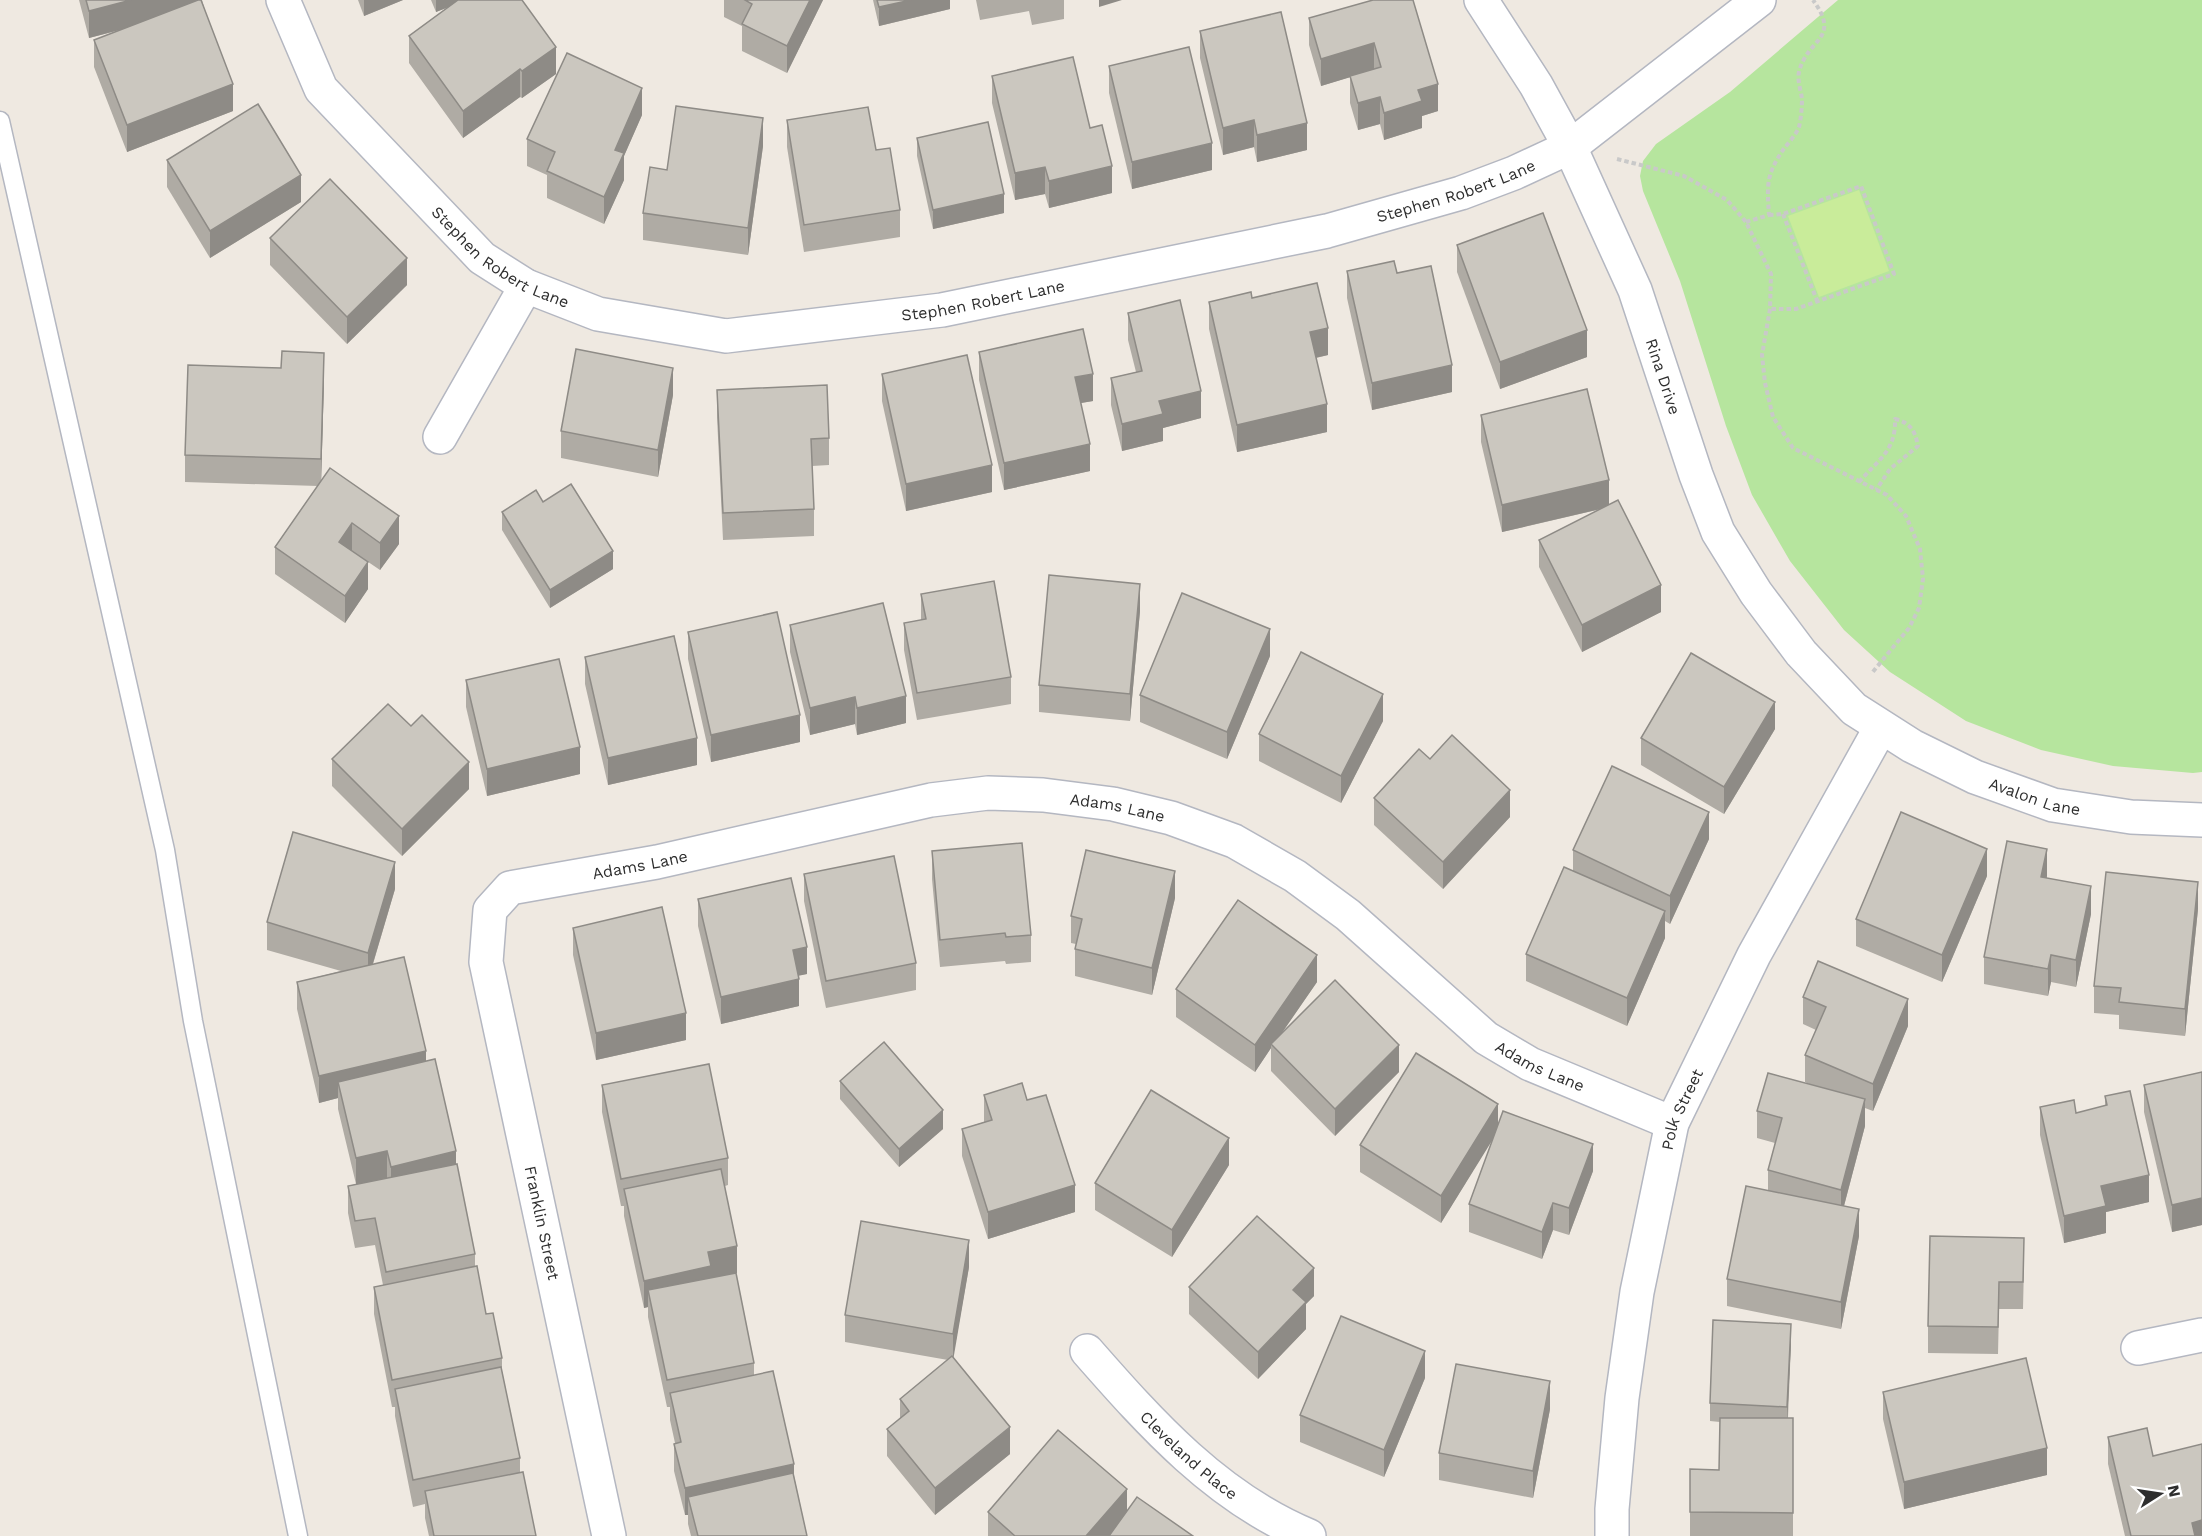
<svg xmlns="http://www.w3.org/2000/svg" width="2202" height="1536" font-family="'Work Sans',sans-serif">
<rect width="100%" height="100%" fill="#efe9e1"/>
<path fill="#b6e59e" d="M1838,0H2202V772L2193,773L2113,766L2041,750L1966,721L1890,672L1844,630L1790,561L1752,495L1726,426L1680,281L1643,191L1640,176L1643,161L1656,144L1730,92Z"/>
<path fill="#c9ec9a" d="M1859,190L1889,271L1819,297L1788,216Z"/>
<g fill="none" stroke-linecap="round" stroke-linejoin="round">
<g stroke="#b4b7c1" stroke-width="21">
<path id="service" d="M0,121L165,850L193,1021L298,1536"/>
</g>
<g stroke="#b4b7c1" stroke-width="36">
<g id="minor">
<path id="s1" d="M283,0L321,89L482,258L526,286L598,314L726,336L942,310L1327,231L1461,193L1514,173L1570,147"/>
<path d="M440,437L526,286"/>
<path d="M2138,1348L2202,1335"/>
<path id="s2" d="M1087,1351C1151,1424 1217,1498 1309,1536"/>
<path id="s3" d="M609,1536L486,962L490,910L510,888L657,862L931,800L988,793L1043,795L1113,804L1171,818L1234,841L1295,876L1348,915L1486,1038L1530,1064L1672,1123"/>
<path id="s4" d="M1612,1536V1509L1622,1398L1637,1292L1672,1123L1754,955L1881,727"/>
</g>
</g>
<g stroke="#b4b7c1" stroke-width="36">
<g id="tertiary">
<path id="s5" d="M1481,0L1536,85L1570,147L1635,290L1696,475L1718,532L1756,593L1801,653L1854,709L1912,746L1975,777L2053,805L2131,817L2202,820"/>
<path d="M1570,147L1759,0"/>
</g>
</g>
<g stroke="#c9c9c9" stroke-width="4" stroke-dasharray="4.5 3" stroke-linecap="butt">
<path d="M1617,159L1684,176L1727,200L1746,222L1771,274L1770,309L1762,355L1765,383L1773,417L1793,448L1887,495L1906,516L1920,549L1923,579L1919,608L1909,628L1871,674"/>
<path d="M1783,214L1818,303"/>
<path d="M1769,215L1783,214L1861,186L1894,274L1796,309H1770"/>
<path d="M1746,222L1769,215C1767,185 1766,175 1783,150C1788,143 1796,135 1799,127C1801,119 1802,107 1802,99C1801,91 1797,80 1799,72C1807,38 1842,40 1813,0"/>
<path d="M1859,482C1878,460 1896,451 1895,419C1911,423 1915,431 1918,446L1890,469L1876,490"/>
</g>
<use href="#service" stroke="#fff" stroke-width="18"/>
<use href="#minor" stroke="#fff" stroke-width="33"/>
<use href="#tertiary" stroke="#fff" stroke-width="33"/>
</g>
<g fill="#afaba4">
<path d="M79,0H202L233,111L127,152L94,67V40L124,29L89,38Z"/>
<path d="M358,0H403L364,16Z"/>
<path d="M431,0H522L556,74L522,98L520,97L463,138L409,63V36L448,7L436,12Z"/>
<path d="M724,0H823L787,73L742,51V26L724,17Z"/>
<path d="M873,0H950V9L879,26Z"/>
<path d="M976,0H1064V19L1032,25L1029,11L980,20Z"/>
<path d="M1373,0L1438,111L1422,116V128L1384,140L1380,124L1358,130L1350,103V77L1321,86L1309,45V18Z"/>
<path d="M1200,31L1307,150L1257,162L1254,147L1223,155L1200,58Z"/>
<path d="M1109,66L1212,170L1132,189L1109,93Z"/>
<path d="M992,76L1090,128L1112,193L1049,208L1045,194L1015,200L992,103Z"/>
<path d="M642,115L624,156V180L604,224L547,198V175L527,166V139Z"/>
<path d="M787,120L876,150L900,210V237L804,252L787,147Z"/>
<path d="M917,138L1004,213L933,229L917,156Z"/>
<path d="M763,146L748,255L643,240V213L667,170Z"/>
<path d="M167,160L301,202L210,258L167,187Z"/>
<path d="M270,238L407,285L347,344L270,265Z"/>
<path d="M1457,245L1587,357L1500,389L1457,272Z"/>
<path d="M1347,271L1397,273L1452,392L1372,410L1347,298Z"/>
<path d="M1252,298L1328,355L1316,358L1327,432L1237,452L1209,329V302Z"/>
<path d="M1128,313L1201,418L1163,428V441L1122,451L1111,405V378L1136,372L1128,340Z"/>
<path d="M979,352L1093,401L1081,403L1090,471L1004,490L979,380Z"/>
<path d="M882,374L992,492L906,511L882,401Z"/>
<path d="M324,380L321,480L399,544L380,570L352,551L368,589L345,623L275,574V547L318,486L185,482V455Z"/>
<path d="M717,390L829,438V465L812,466L814,509V536L723,540L717,417Z"/>
<path d="M673,395L658,477L561,458V431Z"/>
<path d="M1481,415L1609,505L1661,612L1582,652L1539,567V540L1601,509L1502,532L1481,442Z"/>
<path d="M543,502L613,569L550,608L502,530V512Z"/>
<path d="M921,594L1011,677V704L917,720L904,650V623L921,620Z"/>
<path d="M1140,611L1130,721L1039,712V685Z"/>
<path d="M790,625L906,723L857,735L855,724L810,735L790,652Z"/>
<path d="M688,632L800,742L711,762L688,659Z"/>
<path d="M1270,656L1227,759L1140,722V695Z"/>
<path d="M585,657L697,765L608,785L585,684Z"/>
<path d="M466,680L580,774L487,796L466,707Z"/>
<path d="M1383,721L1341,803L1259,761V734Z"/>
<path d="M411,726L469,789L402,856L332,786V759Z"/>
<path d="M1775,729L1724,814L1641,765V738Z"/>
<path d="M1430,759L1510,817L1443,889L1374,825V798Z"/>
<path d="M1709,839L1670,924L1665,921V938L1627,1026L1526,981V954L1573,870V850Z"/>
<path d="M932,851L1031,935V962L1006,964L1005,961L940,967L932,879Z"/>
<path d="M804,874L916,963V990L826,1008L804,901Z"/>
<path d="M1987,876L1942,982L1856,946V919Z"/>
<path d="M2047,876V878L2091,914L2076,987L2051,982L2048,996L1984,984V957Z"/>
<path d="M395,889L373,964L426,1061L456,1164L475,1254V1267L486,1314L502,1358V1371L520,1458V1472L536,1536H429L425,1518V1504L413,1507L395,1416V1407H392L374,1314V1287L383,1285L375,1245L355,1248L348,1213V1186L356,1184L338,1109V1098L319,1103L297,1009V982L341,971L267,950V922Z"/>
<path d="M1175,898L1152,995L1075,976V949L1076,944L1071,943V916Z"/>
<path d="M698,899L807,974L799,975V1006L721,1024L698,926Z"/>
<path d="M2198,909L2185,1036L2119,1029V1015L2094,1013V986Z"/>
<path d="M573,928L686,1040L596,1060L573,955Z"/>
<path d="M1317,982L1280,1035L1399,1072L1335,1136L1271,1071V1048L1255,1072L1176,1017V989Z"/>
<path d="M1803,997L1908,1026L1873,1111L1865,1108V1126L1844,1206L1859,1236L1841,1329L1727,1306V1279L1768,1190V1170L1775,1143L1757,1138V1111L1811,1085L1805,1082V1055L1816,1030L1803,1024Z"/>
<path d="M2202,1072V1225L2172,1232L2144,1112V1085Z"/>
<path d="M840,1081L943,1129L899,1167L840,1099Z"/>
<path d="M602,1085L728,1158V1185L725,1186L737,1273H736L754,1363V1375L794,1476L807,1536H691L688,1524V1515H685L674,1471V1444L675,1443L670,1420V1407H667L648,1317V1307L644,1308L624,1216V1206H621L602,1112Z"/>
<path d="M984,1095L1027,1100L1075,1212L988,1239L962,1156V1129L984,1122Z"/>
<path d="M2105,1096L2149,1202L2106,1212V1233L2064,1243L2040,1135V1107L2076,1113L2105,1106Z"/>
<path d="M1498,1126L1593,1171L1569,1235L1553,1230L1542,1259L1469,1232V1204L1493,1138L1441,1223L1360,1172V1145Z"/>
<path d="M1229,1165L1172,1257L1095,1210V1183Z"/>
<path d="M2024,1265L2023,1309H1999L1998,1354L1928,1353V1326Z"/>
<path d="M969,1267L953,1357L1010,1454L935,1515L887,1456V1429L900,1419V1399L948,1360L845,1342V1315Z"/>
<path d="M1189,1287L1314,1296L1306,1304V1329L1258,1379L1189,1314Z"/>
<path d="M1791,1343L1788,1418H1793V1536H1794H1690V1469L1719,1470L1720,1422L1710,1421V1403Z"/>
<path d="M1425,1378L1384,1477L1300,1442V1415Z"/>
<path d="M1883,1392L2047,1475L1904,1509L1883,1419Z"/>
<path d="M1550,1409L1533,1498L1439,1480V1453Z"/>
<path d="M2108,1437L2153,1456L2202,1536H2125L2108,1464Z"/>
<path d="M1127,1511L1193,1536H988V1512Z"/>
</g>
<g fill="#8e8b86">
<path d="M131,0H202V8L89,38V11Z"/>
<path d="M364,0H403L364,16Z"/>
<path d="M436,0H467L436,12Z"/>
<path d="M810,0H823L787,73V46Z"/>
<path d="M911,0H950V9L879,26V7Z"/>
<path d="M1099,0H1122L1099,7Z"/>
<path d="M1374,43V70L1321,86V59Z"/>
<path d="M556,47V74L522,98V71Z"/>
<path d="M520,69V97L463,138V111Z"/>
<path d="M233,84V111L127,152V125Z"/>
<path d="M1438,84V111L1422,116V128L1384,140V113L1418,90Z"/>
<path d="M642,88V115L624,156V180L604,224V197L615,150Z"/>
<path d="M1380,97V124L1358,130V103Z"/>
<path d="M763,118V146L748,255V228Z"/>
<path d="M1254,120V147L1223,155V128Z"/>
<path d="M1307,123V150L1257,162V135Z"/>
<path d="M1212,143V170L1132,189V162Z"/>
<path d="M1112,166V193L1049,208V181Z"/>
<path d="M1045,167V194L1015,200V173Z"/>
<path d="M301,175V202L210,258V231Z"/>
<path d="M1004,194V213L933,229V210Z"/>
<path d="M407,258V285L347,344V317Z"/>
<path d="M1328,328V355L1310,359V332Z"/>
<path d="M1587,330V357L1500,389V362Z"/>
<path d="M324,353V380L321,486V459Z"/>
<path d="M1452,365V392L1372,410V383Z"/>
<path d="M673,368V395L658,477V450Z"/>
<path d="M1093,374V401L1075,404V377Z"/>
<path d="M1201,391V418L1163,428V441L1122,451V424L1159,401Z"/>
<path d="M1327,404V432L1237,452V425Z"/>
<path d="M1090,444V471L1004,490V463Z"/>
<path d="M992,465V492L906,511V484Z"/>
<path d="M1609,480V507L1502,532V505Z"/>
<path d="M399,516V544L380,570V543Z"/>
<path d="M352,523V550L339,569V542Z"/>
<path d="M613,551V569L550,608V590Z"/>
<path d="M368,562V589L345,623V596Z"/>
<path d="M1140,584V611L1130,721V694Z"/>
<path d="M1661,585V612L1582,652V625Z"/>
<path d="M1270,629V656L1227,759V732Z"/>
<path d="M1383,694V721L1341,803V776Z"/>
<path d="M906,696V723L857,735V708Z"/>
<path d="M855,697V724L810,735V708Z"/>
<path d="M1775,702V729L1724,814V787Z"/>
<path d="M800,715V742L711,762V735Z"/>
<path d="M697,738V765L608,785V758Z"/>
<path d="M580,747V774L487,796V769Z"/>
<path d="M469,762V789L402,856V829Z"/>
<path d="M1510,790V817L1443,889V862Z"/>
<path d="M1709,812V839L1670,924V896Z"/>
<path d="M1987,849V876L1942,982V955Z"/>
<path d="M2047,849V876L2041,904V877Z"/>
<path d="M395,862V889L368,980V953Z"/>
<path d="M1175,871V898L1152,995V968Z"/>
<path d="M2198,882V909L2185,1036V1009Z"/>
<path d="M2091,886V914L2076,987V960Z"/>
<path d="M1665,911V938L1627,1026V998Z"/>
<path d="M807,947V974L793,977V950Z"/>
<path d="M1317,955V982L1273,1046L1271,1044V1048L1255,1072V1045Z"/>
<path d="M2051,955V982L2048,996V969Z"/>
<path d="M799,979V1006L721,1024V997Z"/>
<path d="M1908,999V1026L1873,1111V1084Z"/>
<path d="M686,1013V1040L596,1060V1033Z"/>
<path d="M1399,1045V1072L1335,1136V1109Z"/>
<path d="M426,1051V1078L338,1082V1098L319,1103V1076Z"/>
<path d="M1865,1099V1126L1841,1217V1190Z"/>
<path d="M1498,1104V1131L1441,1223V1196Z"/>
<path d="M943,1110V1129L899,1167V1149Z"/>
<path d="M1229,1138V1165L1172,1257V1230Z"/>
<path d="M1593,1144V1171L1569,1235V1208Z"/>
<path d="M387,1151V1178L356,1185V1158Z"/>
<path d="M456,1151V1178L391,1194V1167Z"/>
<path d="M2149,1175V1202L2106,1212V1233L2064,1243V1216L2101,1186Z"/>
<path d="M1075,1185V1212L988,1239V1212Z"/>
<path d="M2202,1198V1225L2172,1232V1205Z"/>
<path d="M1553,1203V1230L1542,1259V1232Z"/>
<path d="M1859,1209V1236L1841,1329V1302Z"/>
<path d="M969,1240V1267L953,1361V1334Z"/>
<path d="M737,1246V1273L648,1290V1307L644,1308V1281L708,1252Z"/>
<path d="M1314,1268V1296L1306,1304V1329L1258,1379V1352L1293,1290Z"/>
<path d="M1791,1324V1343L1787,1425V1407Z"/>
<path d="M1425,1351V1378L1384,1477V1450Z"/>
<path d="M1550,1381V1409L1533,1498V1471Z"/>
<path d="M1010,1427V1454L935,1515V1488Z"/>
<path d="M2047,1448V1475L1904,1509V1482Z"/>
<path d="M794,1464V1491L688,1497V1515H685V1488Z"/>
<path d="M1127,1489V1516L1110,1536H1086Z"/>
<path d="M2202,1520V1536H2192V1523Z"/>
</g>
<g fill="#cbc7bf" stroke="#8e8b86" stroke-width="1.5">
<path d="M86,0H131L89,11Z"/>
<path d="M198,0H201L233,84L127,125L94,40Z"/>
<path d="M458,0H522L556,47L522,71L520,69L463,111L409,36Z"/>
<path d="M745,0H810L787,46L742,24L752,4Z"/>
<path d="M877,0H911L879,7Z"/>
<path d="M1373,0H1413L1438,84L1418,90L1422,101L1384,113L1380,97L1358,103L1350,76L1381,67L1374,43L1321,59L1309,18Z"/>
<path d="M1281,12L1307,123L1257,135L1254,120L1223,128L1200,31Z"/>
<path d="M1189,47L1212,143L1132,162L1109,66Z"/>
<path d="M567,53L642,88L615,150L624,153L604,197L547,171L555,152L527,139Z"/>
<path d="M1073,57L1090,128L1102,125L1112,166L1049,181L1045,167L1015,173L992,76Z"/>
<path d="M258,104L301,175L210,231L167,160Z"/>
<path d="M676,106L763,118L748,228L643,213L650,167L667,170Z"/>
<path d="M868,107L876,150L890,148L900,210L804,225L787,120Z"/>
<path d="M988,122L1004,194L933,210L917,138Z"/>
<path d="M330,179L407,258L347,317L270,238Z"/>
<path d="M1543,213L1587,330L1500,362L1457,245Z"/>
<path d="M1394,261L1397,273L1431,266L1452,365L1372,383L1347,271Z"/>
<path d="M1317,283L1328,328L1310,332L1327,404L1237,425L1209,302L1251,292L1252,298Z"/>
<path d="M1180,300L1201,391L1159,401L1163,414L1122,424L1111,378L1142,371L1128,313Z"/>
<path d="M1083,329L1093,374L1075,377L1090,444L1004,463L979,352Z"/>
<path d="M576,349L673,368L658,450L561,431Z"/>
<path d="M282,351L324,353L321,459L185,455L188,365L281,368Z"/>
<path d="M967,355L992,465L906,484L882,374Z"/>
<path d="M827,385L829,438L811,439L814,509L723,513L717,390Z"/>
<path d="M1587,389L1609,480L1502,505L1481,415Z"/>
<path d="M330,468L399,516L380,543L352,523L339,542L368,562L345,596L275,547Z"/>
<path d="M571,484L613,551L550,590L502,512L536,490L543,502Z"/>
<path d="M1618,500L1661,585L1582,625L1539,540Z"/>
<path d="M1049,575L1140,584L1130,694L1039,685Z"/>
<path d="M994,581L1011,677L917,693L904,623L926,619L921,594Z"/>
<path d="M1182,593L1270,629L1227,732L1140,695Z"/>
<path d="M883,603L906,696L857,708L855,697L810,708L790,625Z"/>
<path d="M777,612L800,715L711,735L688,632Z"/>
<path d="M674,636L697,738L608,758L585,657Z"/>
<path d="M1301,652L1383,694L1341,776L1259,734Z"/>
<path d="M1691,653L1775,702L1724,787L1641,738Z"/>
<path d="M559,659L580,747L487,769L466,680Z"/>
<path d="M388,704L411,726L422,715L469,762L402,829L332,759Z"/>
<path d="M1452,735L1510,790L1443,862L1374,798L1419,749L1430,759Z"/>
<path d="M1612,766L1709,812L1670,896L1573,850Z"/>
<path d="M1901,812L1987,849L1942,955L1856,919Z"/>
<path d="M293,832L395,862L368,953L267,922Z"/>
<path d="M2007,841L2047,849L2041,877L2091,886L2076,960L2051,955L2048,969L1984,957Z"/>
<path d="M1022,843L1031,935L1006,937L1005,933L940,940L932,851Z"/>
<path d="M1086,850L1175,871L1152,968L1075,949L1082,919L1071,916Z"/>
<path d="M894,856L916,963L826,981L804,874Z"/>
<path d="M1564,867L1665,911L1627,998L1526,954Z"/>
<path d="M2106,872L2198,882L2185,1009L2119,1002L2121,988L2094,986Z"/>
<path d="M791,878L807,947L793,950L799,979L721,997L698,899Z"/>
<path d="M1238,900L1317,955L1255,1045L1176,989Z"/>
<path d="M662,907L686,1013L596,1033L573,928Z"/>
<path d="M404,957L426,1051L319,1076L297,982Z"/>
<path d="M1818,961L1908,999L1873,1084L1805,1055L1826,1007L1803,997Z"/>
<path d="M1335,980L1399,1045L1335,1109L1271,1044Z"/>
<path d="M884,1042L943,1110L899,1149L840,1081Z"/>
<path d="M1416,1053L1498,1104L1441,1196L1360,1145Z"/>
<path d="M435,1059L456,1151L391,1167L387,1151L356,1158L338,1082Z"/>
<path d="M709,1064L728,1158L621,1179L602,1085Z"/>
<path d="M2202,1072V1198L2172,1205L2144,1085Z"/>
<path d="M1768,1073L1865,1099L1841,1190L1768,1170L1782,1118L1757,1111Z"/>
<path d="M1022,1083L1027,1100L1046,1095L1075,1185L988,1212L962,1129L992,1120L984,1095Z"/>
<path d="M1151,1090L1229,1138L1172,1230L1095,1183Z"/>
<path d="M2130,1091L2149,1175L2101,1186L2106,1206L2064,1216L2040,1107L2074,1100L2076,1113L2107,1105L2105,1096Z"/>
<path d="M1503,1111L1593,1144L1569,1208L1553,1203L1542,1232L1469,1204Z"/>
<path d="M457,1164L475,1254L386,1272L375,1218L355,1221L348,1186Z"/>
<path d="M721,1169L737,1246L708,1252L711,1266L644,1281L624,1189Z"/>
<path d="M1746,1186L1859,1209L1841,1302L1727,1279Z"/>
<path d="M1257,1216L1314,1268L1293,1290L1306,1302L1258,1352L1189,1287Z"/>
<path d="M861,1221L969,1240L953,1334L845,1315Z"/>
<path d="M1930,1236L2024,1238L2023,1282H1999L1998,1327L1928,1326Z"/>
<path d="M477,1266L486,1314L493,1313L502,1358L392,1380L374,1287Z"/>
<path d="M736,1273L754,1363L667,1380L648,1290Z"/>
<path d="M1341,1316L1425,1351L1384,1450L1300,1415Z"/>
<path d="M1713,1320L1791,1324L1787,1407L1710,1403Z"/>
<path d="M952,1356L1010,1427L935,1488L887,1429L909,1411L900,1399Z"/>
<path d="M2026,1358L2047,1448L1904,1482L1883,1392Z"/>
<path d="M1456,1364L1550,1381L1533,1471L1439,1453Z"/>
<path d="M501,1367L520,1458L413,1480L395,1389Z"/>
<path d="M773,1371L794,1464L685,1488L674,1444L681,1442L670,1393Z"/>
<path d="M1720,1418H1793V1513L1690,1512V1469L1719,1470Z"/>
<path d="M2147,1428L2153,1456L2202,1444V1520L2192,1523L2195,1536H2131L2108,1437Z"/>
<path d="M1058,1430L1127,1489L1086,1536H1015L988,1512Z"/>
<path d="M523,1472L536,1536H434L425,1491Z"/>
<path d="M793,1473L807,1536H698L688,1497Z"/>
<path d="M1137,1497L1193,1536H1109Z"/>
</g>
<g text-anchor="middle" dominant-baseline="central" stroke-width="4.5" stroke-linejoin="round" paint-order="stroke">
<g font-size="16" fill="#2e2e2e" stroke="#fff">
<text stroke="none"><textPath href="#s1" startOffset="1335">Stephen Robert Lane</textPath></text>
<text stroke="none"><textPath href="#s1" startOffset="345">Stephen Robert Lane</textPath></text>
<text stroke="none"><textPath href="#s1" startOffset="849">Stephen Robert Lane</textPath></text>
<text stroke="none"><textPath href="#s5" startOffset="420">Rina Drive</textPath></text>
<text stroke="none"><textPath href="#s5" startOffset="1011">Avalon Lane</textPath></text>
<text stroke="none"><textPath href="#s3" startOffset="1287">Adams Lane</textPath></text>
<text stroke="none"><textPath href="#s3" startOffset="801">Adams Lane</textPath></text>
<text stroke="none"><textPath href="#s3" startOffset="1791">Adams Lane</textPath></text>
<text stroke="none"><textPath href="#s4" startOffset="434">Polk Street</textPath></text>
<text transform="translate(542 1223) rotate(78)">Franklin Street</text>
<text stroke="none"><textPath href="#s2" startOffset="146">Cleveland Place</textPath></text>
</g>
</g>
<g transform="translate(2160 1494) rotate(78)" stroke="#ffffff" stroke-width="4.5" paint-order="stroke">
<path d="M0-4.5L10 22L0 15L-10 22Z" fill="#2e2e2e"/>
<text y="-9" font-size="16" font-weight="bold" text-anchor="middle" fill="#2e2e2e">N</text>
</g>
</svg>
